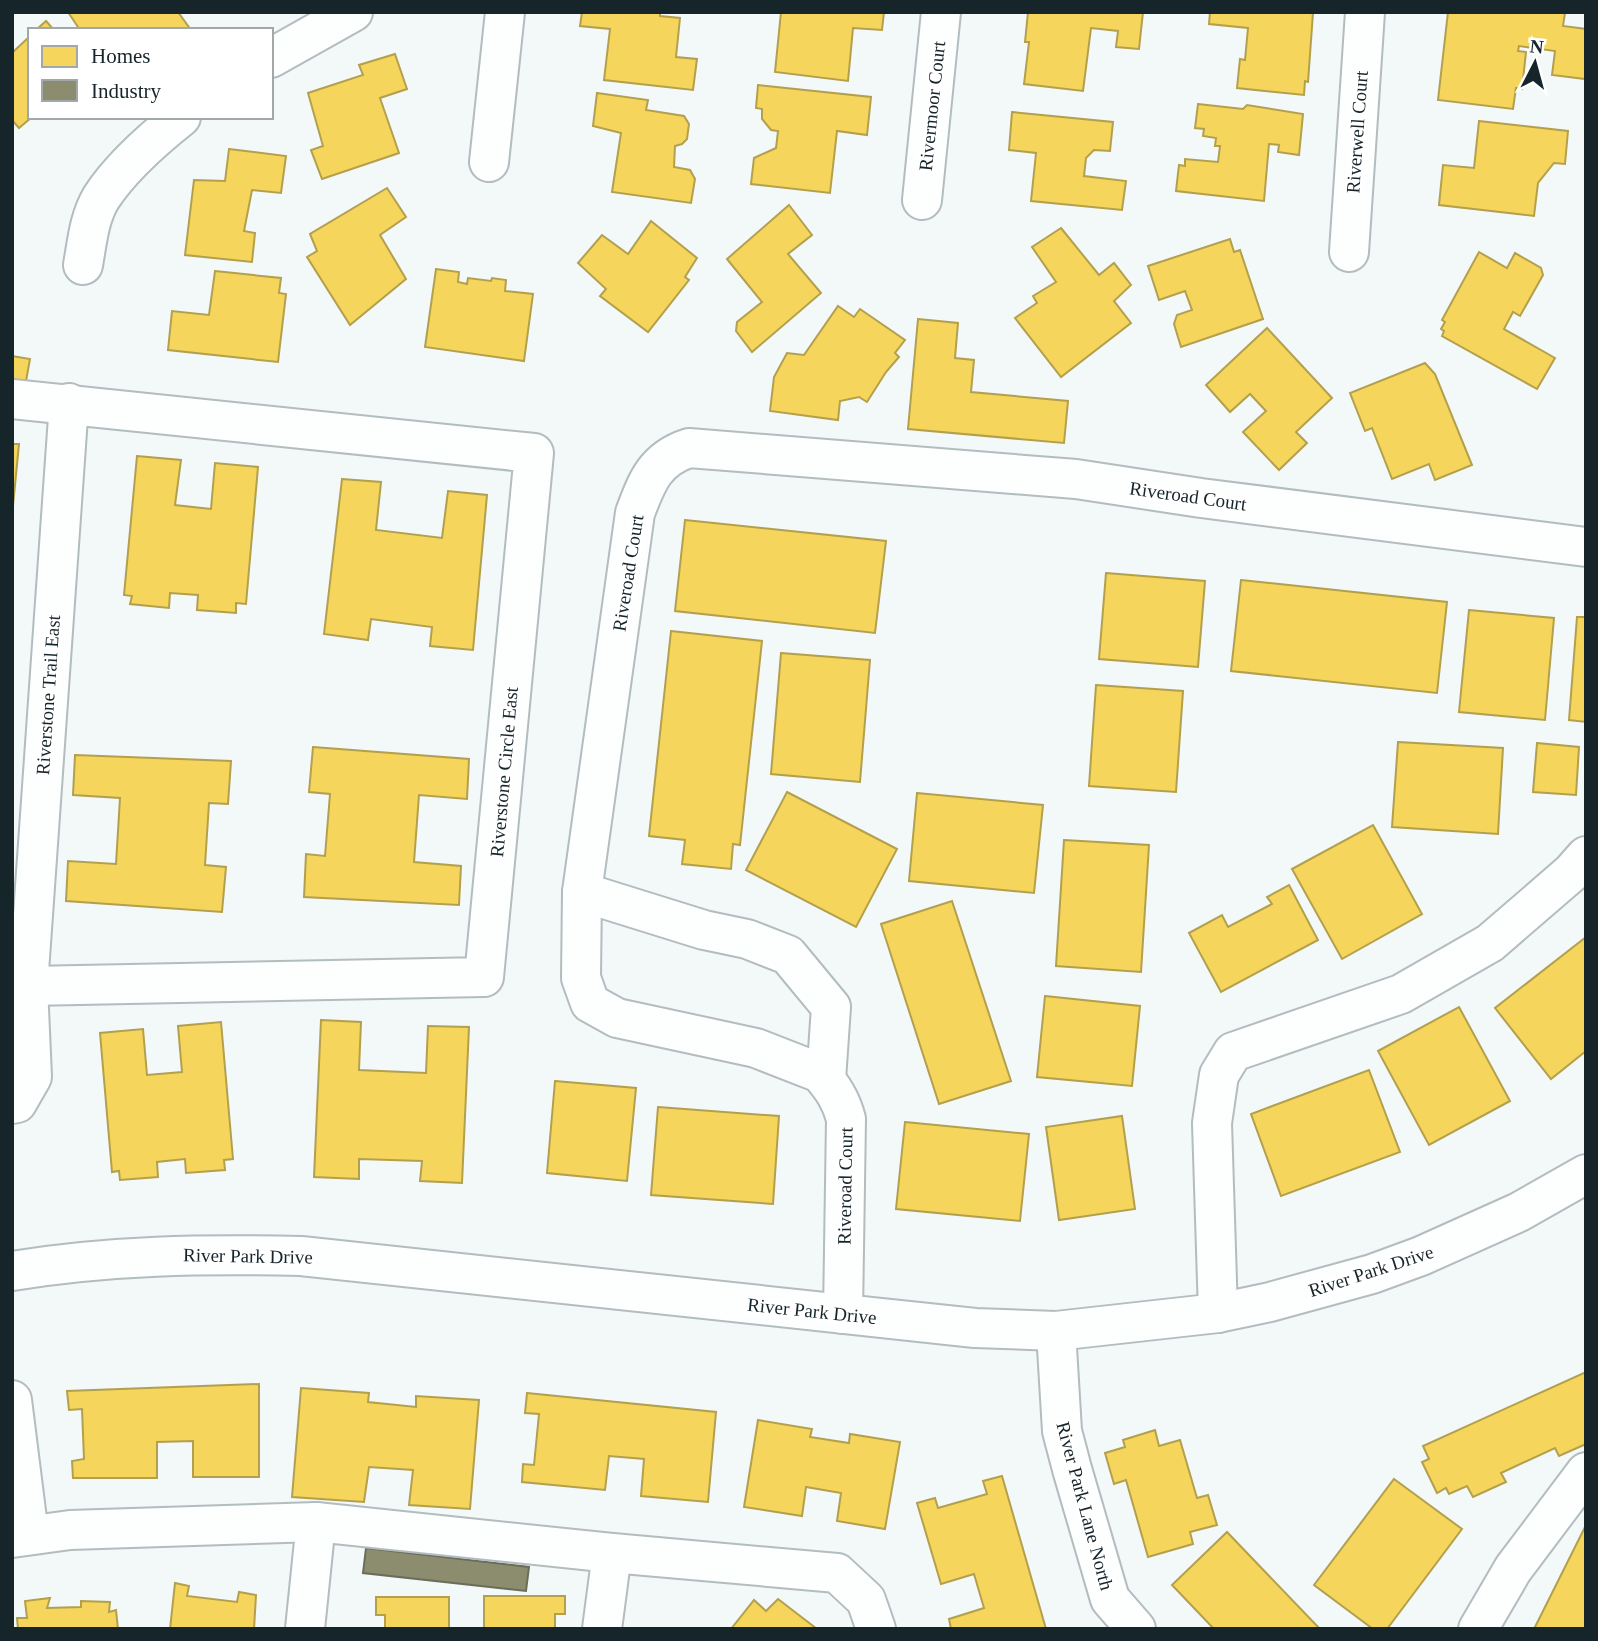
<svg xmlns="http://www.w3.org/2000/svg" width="1598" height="1641" font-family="'Times New Roman',serif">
<rect width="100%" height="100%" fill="#f3f8f9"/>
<g fill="#f6d55c" stroke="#b3a04d" stroke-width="2">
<path d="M68,12H178L191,30H80Z"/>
<path d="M582,12H660V16L680,18L676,57L697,59L693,90L604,80L610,29L580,26Z"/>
<path d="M781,12H884L882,30L853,28L848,81L775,72Z"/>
<path d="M1028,12H1143L1139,49L1116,47L1118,31L1091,28L1083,91L1024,84L1029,42H1025Z"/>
<path d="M1210,12L1313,13L1308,82L1305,81L1304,95L1237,88L1240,59L1245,60L1248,28L1209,24Z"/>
<path d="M1448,12L1565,13L1563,26L1586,29L1585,79L1552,75L1555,51L1519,46L1518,51L1526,52L1522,89L1516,88L1513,109L1438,100Z"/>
<path d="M46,21L54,30H36Z"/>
<path d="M30,36V117H32L19,128L12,120V53Z"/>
<path d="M395,54L407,89L380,98L399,153L322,179L311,150L323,146L308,93L363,75L359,65Z"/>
<path d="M758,85L871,97L867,135L837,131L830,193L751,184L754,158L776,148L778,131L771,130L762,119V109L756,108Z"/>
<path d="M597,93L648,100L646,110L684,116L689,124L687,139L682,144L675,146L674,167L690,170L695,179L691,203L612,192L621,133L593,126Z"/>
<path d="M1198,104L1243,109L1247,105L1303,114L1299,155L1278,152L1279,145L1269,144L1264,201L1176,191L1179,165L1185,166V159L1218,162L1220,146H1215L1216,138L1203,136L1204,129L1195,128Z"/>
<path d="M1012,112L1113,122L1110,151L1094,150L1086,158L1084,176L1126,181L1122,210L1031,201L1036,153L1009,150Z"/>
<path d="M1479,121L1568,131L1565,164L1554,163L1538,183L1534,216L1439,205L1443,165L1474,168Z"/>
<path d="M229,149L286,156L281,193L252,190L244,231L255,233L252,262L185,255L194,180L225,181Z"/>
<path d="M387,188L406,217L380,235L406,279L350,325L307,257L317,251L310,234Z"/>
<path d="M789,205L812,235L788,254L821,293L752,352L736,331L737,322L762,302L727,259Z"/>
<path d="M651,221L697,258L685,277L689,280L648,332L600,296L606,289L578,263L602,235L628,254Z"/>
<path d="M1061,228L1099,275L1114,263L1131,285L1114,301L1131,323L1061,377L1015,318L1037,303L1033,296L1056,282L1032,247Z"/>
<path d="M1230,239L1234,252L1240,250L1263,319L1181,347L1174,324L1177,315L1192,310L1185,291L1159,300L1148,266Z"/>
<path d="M1479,252L1507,268L1515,253L1541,268L1543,275L1520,316L1513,312L1504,329L1555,358L1537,389L1442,336L1444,331L1441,329L1445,322L1442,320Z"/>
<path d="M436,269L459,272L458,282L467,284L468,278L491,281L492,278L506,280L505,291L533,294L524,361L425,347Z"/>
<path d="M215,271L281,278L279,293L286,294L278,362L168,350L172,311L209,315Z"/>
<path d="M838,306L854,317L860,309L905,340L895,353L899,357L886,372L867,402L859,397L840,401L838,420L770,411L774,377L787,353L804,355Z"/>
<path d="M918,319L958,323L955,358L974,360L971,392L1068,401L1064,443L908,429Z"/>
<path d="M1267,328L1332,398L1296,432L1307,443L1279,470L1243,432L1266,411L1250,394L1230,412L1206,385Z"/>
<path d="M12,356L30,359L24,392L12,390Z"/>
<path d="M1425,363L1435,374L1472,465L1435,480L1429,464L1392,479L1372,428L1365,431L1350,393Z"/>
<path d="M12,444H19L12,516Z"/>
<path d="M137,456L181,460L175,505L211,509L215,463L258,467L246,604L236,603V613L197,610L198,595L170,593L169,608L130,604L132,596L124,595Z"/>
<path d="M342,479L381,482L376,530L442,538L448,491L487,495L473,650L430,646L432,627L371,619L368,640L324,634Z"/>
<path d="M685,520L886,541L875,633L675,611Z"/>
<path d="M1106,573L1205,581L1198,667L1099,659Z"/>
<path d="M1241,580L1447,602L1437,693L1231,671Z"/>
<path d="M1469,610L1554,618L1545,720L1459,712Z"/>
<path d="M1577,617H1586V722L1569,720Z"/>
<path d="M671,631L762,641L740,845L733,844L731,869L682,864L685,840L649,836Z"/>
<path d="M781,653L870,660L860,782L771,774Z"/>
<path d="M1096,685L1183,691L1176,792L1089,786Z"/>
<path d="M1398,742L1503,748L1498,834L1392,827Z"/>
<path d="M1537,743L1579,747L1576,795L1533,792Z"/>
<path d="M313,747L469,759L467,799L419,795L414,862L461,866L459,905L304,897L306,854L325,856L330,794L309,792Z"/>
<path d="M75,755L231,761L228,804L209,803L205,865L226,867L222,912L66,901L68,861L116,864L120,798L73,795Z"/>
<path d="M787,792L897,849L856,927L746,870Z"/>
<path d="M917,793L1043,805L1034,893L909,881Z"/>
<path d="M1373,825L1422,914L1342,959L1292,869Z"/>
<path d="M1064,840L1149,845L1141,972L1056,966Z"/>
<path d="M1289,885L1318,940L1221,992L1189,933L1222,915L1228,927L1272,904L1267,897Z"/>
<path d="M952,901L1011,1081L939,1104L881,924Z"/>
<path d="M1586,937V1051L1551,1079L1495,1008Z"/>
<path d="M1045,996L1140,1006L1132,1086L1037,1077Z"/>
<path d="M1459,1007L1510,1101L1429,1145L1378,1051Z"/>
<path d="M321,1020L361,1022L359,1070L426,1073L428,1026L469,1027L462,1183L420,1181L422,1161L359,1159V1179L314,1177Z"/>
<path d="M221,1022L233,1159L224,1160L225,1170L186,1173L185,1159L157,1162L158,1177L120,1180L119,1171L112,1172L100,1033L143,1029L147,1075L182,1072L178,1026Z"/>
<path d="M1369,1070L1400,1152L1281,1196L1251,1114Z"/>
<path d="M555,1081L636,1088L627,1181L547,1173Z"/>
<path d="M658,1107L779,1116L773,1204L651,1195Z"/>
<path d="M1122,1116L1135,1209L1059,1220L1046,1127Z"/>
<path d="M905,1122L1029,1134L1020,1221L896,1209Z"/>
<path d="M1586,1372V1444L1559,1456L1555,1448L1501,1473L1506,1482L1473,1497L1467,1486L1449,1494L1446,1488L1437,1493L1422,1462L1429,1459L1423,1446Z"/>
<path d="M259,1384V1477H193V1441L157,1442V1478H73L72,1461L84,1459L82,1409L69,1410L67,1391Z"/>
<path d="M301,1388L369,1393L368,1402L416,1407V1396L479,1400L470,1509L409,1505L413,1470L369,1467L364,1502L292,1497Z"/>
<path d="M527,1393L716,1412L708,1502L641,1496L644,1459L609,1456L605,1490L522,1482L523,1464L534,1465L539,1414L525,1413Z"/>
<path d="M758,1420L812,1429L810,1437L849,1443L850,1434L900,1442L885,1529L837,1521L841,1493L806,1487L802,1516L744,1507Z"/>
<path d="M1155,1430L1159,1446L1180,1440L1197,1498L1208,1495L1217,1525L1190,1532L1193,1544L1148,1557L1126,1480L1114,1484L1105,1453L1125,1447L1123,1440Z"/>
<path d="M1002,1476L1046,1629H951L949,1619L984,1608L974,1574L941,1584L917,1503L935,1498L938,1508L987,1494L983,1481Z"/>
<path d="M1394,1479L1462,1529L1387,1629H1373L1314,1585Z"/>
<path d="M1586,1525V1629H1534Z"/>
<path d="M1227,1532L1320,1629H1214L1172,1585Z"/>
<path d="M175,1583L189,1586L187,1596L237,1602L239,1592L256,1595L254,1629H170Z"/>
<path d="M484,1596H565V1614H555V1629H484Z"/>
<path d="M376,1597H449V1629H385V1615H376Z"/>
<path d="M50,1598L47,1608L81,1607V1601L110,1602L109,1612L116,1610L118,1629H18L17,1618H27L25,1601Z"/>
<path d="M778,1599L817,1629H731L754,1600L766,1611Z"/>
</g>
<path fill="#8c8c6e" stroke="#696d5a" stroke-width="2" d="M366,1548L529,1567L526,1591L363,1573Z"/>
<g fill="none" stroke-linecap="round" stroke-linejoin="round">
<g stroke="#b3bcbe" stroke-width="42">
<g id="minor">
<path d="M271,58L353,12"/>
<path d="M489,162L505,12"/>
<path d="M922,200L941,12"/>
<path d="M1349,252L1365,12"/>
<path d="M83,265C87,243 89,218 101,198C121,167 152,140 181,117"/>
<path d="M12,399L534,453L484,977L28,986"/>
<path d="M582,892L704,930L747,939L788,955L831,1007L826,1080"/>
<path d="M12,1104L17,1103L32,1077L28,986L69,403"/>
<path d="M12,1271C111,1255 202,1254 301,1256L975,1328L1056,1331L1218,1313L1270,1302L1372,1274L1421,1256L1519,1212L1586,1174"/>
<path d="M1218,1313L1212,1123L1219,1075L1233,1052L1401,994L1490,943L1571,873L1586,856"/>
<path d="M843,1314L846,1119C841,1100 833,1088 820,1073L756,1048L617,1018L590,1003L581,978L582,892L635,513C647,481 655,459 689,448L1076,479L1201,498L1586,547"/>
<path d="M1056,1331L1062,1431L1072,1469L1110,1599L1136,1629"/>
<path d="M12,1400L29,1535"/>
<path d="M12,1538L70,1530L316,1522L612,1553L837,1573L866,1600L876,1629"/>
<path d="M305,1629L316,1522"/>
<path d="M602,1629L612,1553"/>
<path d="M1478,1629L1513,1569L1586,1472"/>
</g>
</g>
<use href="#minor" stroke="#fdfefe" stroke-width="38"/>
</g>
<g text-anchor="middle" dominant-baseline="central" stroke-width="7" stroke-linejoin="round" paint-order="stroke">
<g font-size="19" fill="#16252a" stroke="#fff">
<text transform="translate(932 106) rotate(-84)">Rivermoor Court</text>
<text transform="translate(1357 132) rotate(-86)">Riverwell Court</text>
<text transform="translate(1188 496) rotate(8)">Riveroad Court</text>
<text transform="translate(628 573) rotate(-81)">Riveroad Court</text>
<text transform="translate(48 695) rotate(-86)">Riverstone Trail East</text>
<text transform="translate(504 772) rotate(-85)">Riverstone Circle East</text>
<text transform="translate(845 1186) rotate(-89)">Riveroad Court</text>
<text transform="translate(248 1256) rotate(1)">River Park Drive</text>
<text transform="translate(1371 1271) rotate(-18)">River Park Drive</text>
<text transform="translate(812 1311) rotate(6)">River Park Drive</text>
<text transform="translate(1085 1506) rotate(75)">River Park Lane North</text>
</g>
</g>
<rect width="1598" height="1641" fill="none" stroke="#16252a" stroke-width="28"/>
<rect x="28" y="28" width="245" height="91" fill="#ffffff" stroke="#a2a8aa" stroke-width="2"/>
<rect x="42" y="46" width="35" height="21" fill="#f6d55c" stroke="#a2a8aa" stroke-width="2"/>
<text x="91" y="63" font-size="21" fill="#16252a">Homes</text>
<rect x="42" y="80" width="35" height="21" fill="#8c8c6e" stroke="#a2a8aa" stroke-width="2"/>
<text x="91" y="98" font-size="21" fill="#16252a">Industry</text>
<g transform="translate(1535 63) rotate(6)" stroke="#ffffff" stroke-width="5" paint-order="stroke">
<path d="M0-5L12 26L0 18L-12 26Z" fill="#16252a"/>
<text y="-10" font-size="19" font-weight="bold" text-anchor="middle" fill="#16252a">N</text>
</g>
</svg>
